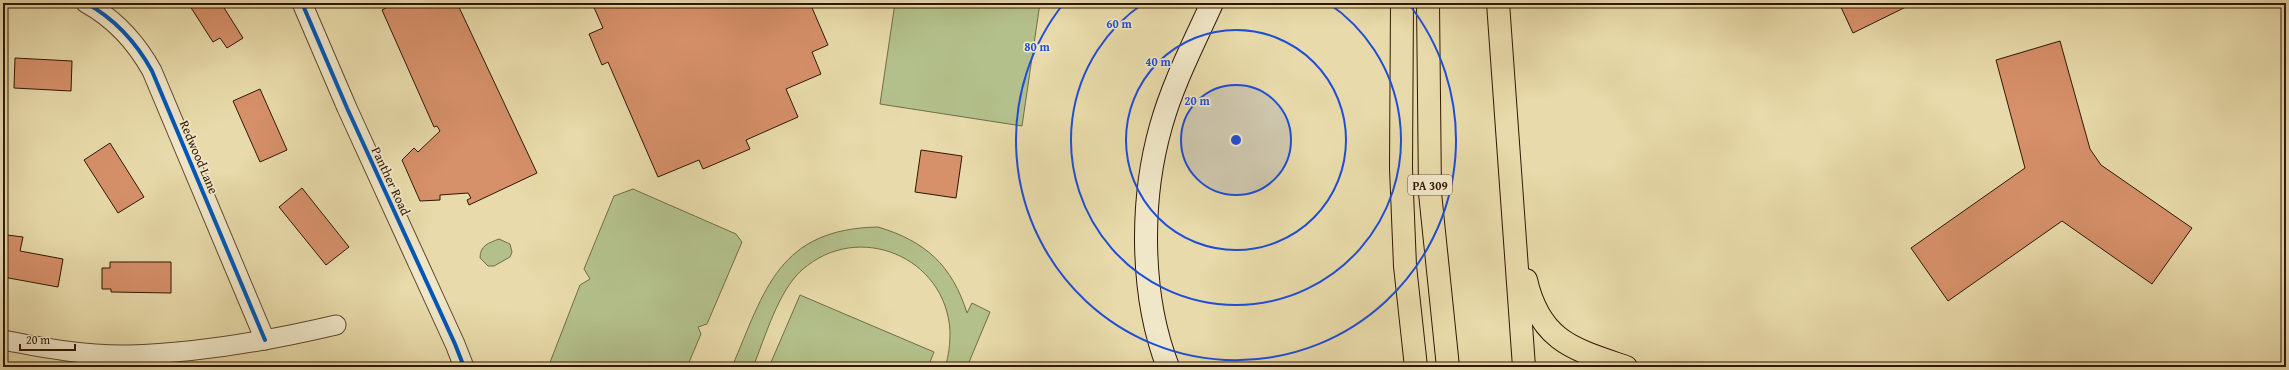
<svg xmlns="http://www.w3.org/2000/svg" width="2289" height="370" font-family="'Gentium Book Plus',serif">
<rect width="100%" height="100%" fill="#e8daaa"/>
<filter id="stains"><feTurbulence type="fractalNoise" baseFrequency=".005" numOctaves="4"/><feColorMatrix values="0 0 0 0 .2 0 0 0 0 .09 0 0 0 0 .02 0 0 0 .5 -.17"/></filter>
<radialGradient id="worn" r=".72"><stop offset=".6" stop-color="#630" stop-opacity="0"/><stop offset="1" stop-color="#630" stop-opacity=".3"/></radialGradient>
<g fill="#b3c08b" stroke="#726c47">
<path d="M895,3H1040L1022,126L880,104Z"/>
<path d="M633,189L736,234L742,242L707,324L698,327L701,334L687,367H550L549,365L580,285L590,279L584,269L614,196Z"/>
<path d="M878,227C925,241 952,265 967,313L972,303L990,312L967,367H945C949,356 950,343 950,331C946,257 858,220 802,270C778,291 765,338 753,367H732C765,289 779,229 878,227Z"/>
<path d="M499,239L510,244L512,252L510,257L494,266H488L480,258C480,245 489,243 499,239Z"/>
<path d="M800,295L934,352L928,367H769Z"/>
</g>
<g fill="#d6906a" stroke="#301703">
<path d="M188,3H221L243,38L227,48L220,38L213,42Z"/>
<path d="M395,3H457L537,173L469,205L467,200L471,198L468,193L440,195V200L420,201L402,160L414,148L418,152L440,131L437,126L434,127L382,10Z"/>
<path d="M592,3H810L828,45L812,52L821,74L786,89L798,117L746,140L750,149L703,169L699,160L658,177L608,62L602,65L589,34L603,28Z"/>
<path d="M1839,3H1914L1853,33Z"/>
<path d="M2060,41L2090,149L2101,165L2192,228L2152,284L2062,221L1948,301L1911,248L2025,168L1996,60Z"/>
<path d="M15,58L72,61L71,91L14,88Z"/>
<path d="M260,89L287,150L260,162L233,101Z"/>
<path d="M110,143L144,197L118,213L84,160Z"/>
<path d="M921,150L962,156L956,198L915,192Z"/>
<path d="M302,188L349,247L326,265L279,207Z"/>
<path d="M7,235L23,237L20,251L63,259L58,287L3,277V247H5Z"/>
<path d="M110,262H171V293L111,292V289H102V268H110Z"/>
</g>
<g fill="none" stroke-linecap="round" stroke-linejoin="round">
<g stroke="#5e482d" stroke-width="21">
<g id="street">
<path d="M86,3C115,19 136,42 152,71L265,340"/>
<path d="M302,3L347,108L455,344L464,367"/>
<path d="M3,340C44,348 87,356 129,355C199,353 268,341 336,325"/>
</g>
</g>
<g stroke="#301703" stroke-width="24">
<path id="secondary" d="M1168,367C1140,295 1140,200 1161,126C1173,83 1194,43 1212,3"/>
</g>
<g stroke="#301703" stroke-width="24">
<g id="highway">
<path d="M1402,3L1401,168L1405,266L1416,367"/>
<path d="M1428,3L1430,193L1448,367"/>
<path d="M1498,3L1524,367"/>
<path d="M1526,280C1540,341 1573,349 1626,367"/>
</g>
</g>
<use href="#street" stroke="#f0e7c8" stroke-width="19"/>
<use href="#secondary" stroke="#f0e7c8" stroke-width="22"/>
<use href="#highway" stroke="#e8daaa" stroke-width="22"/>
<g stroke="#f0e7c8" stroke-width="6">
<g id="cycleway">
<path d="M86,3C115,19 136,42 152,71L265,340"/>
<path d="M302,3L347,108L455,344L464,367"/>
</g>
</g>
<use href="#cycleway" stroke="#0057b8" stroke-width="4"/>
</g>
<circle cx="1236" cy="140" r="55" fill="#1d4ed8" fill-opacity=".12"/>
<g fill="none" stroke="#1d4ed8" stroke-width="2">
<circle cx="1236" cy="140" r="55"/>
<circle cx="1236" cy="140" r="110"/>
<path d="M1328 3A165 165 0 1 1 1144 3"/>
<path d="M1408 3A220 220 0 1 1 1064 3"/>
</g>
<g text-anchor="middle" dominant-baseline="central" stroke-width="3.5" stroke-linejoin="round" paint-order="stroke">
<rect fill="#f0e7c8" stroke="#6a553e" stroke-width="1" x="1408" y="175" width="44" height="20" rx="3"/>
<g font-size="12" font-weight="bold" fill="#301703">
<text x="1430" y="185">PA 309</text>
</g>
<g font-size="13" fill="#301703" stroke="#f0e7c8">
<text transform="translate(199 157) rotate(67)">Redwood Lane</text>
<text transform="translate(391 181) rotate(65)">Panther Road</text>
</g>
</g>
<circle cx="1236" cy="140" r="6" fill="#1d4ed8" stroke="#f0e7c8" stroke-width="2"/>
<g font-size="12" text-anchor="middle" font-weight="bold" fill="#1d4ed8" stroke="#f0e7c8" stroke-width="3.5" stroke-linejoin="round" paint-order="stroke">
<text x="1119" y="28">60 m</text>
<text x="1037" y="51">80 m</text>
<text x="1158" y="66">40 m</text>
<text x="1197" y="105">20 m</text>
</g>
<rect width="2289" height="370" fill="none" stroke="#e8daaa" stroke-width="16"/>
<rect x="4" y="4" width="2281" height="362" fill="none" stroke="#301703" stroke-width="2"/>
<rect x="8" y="8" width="2273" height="354" fill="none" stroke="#301703"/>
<path d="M20 344v6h55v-6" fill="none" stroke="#301703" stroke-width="2"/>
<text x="26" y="344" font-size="12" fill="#301703" stroke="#f0e7c8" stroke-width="3" paint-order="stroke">20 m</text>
<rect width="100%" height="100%" filter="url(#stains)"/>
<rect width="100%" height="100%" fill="url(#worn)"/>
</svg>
